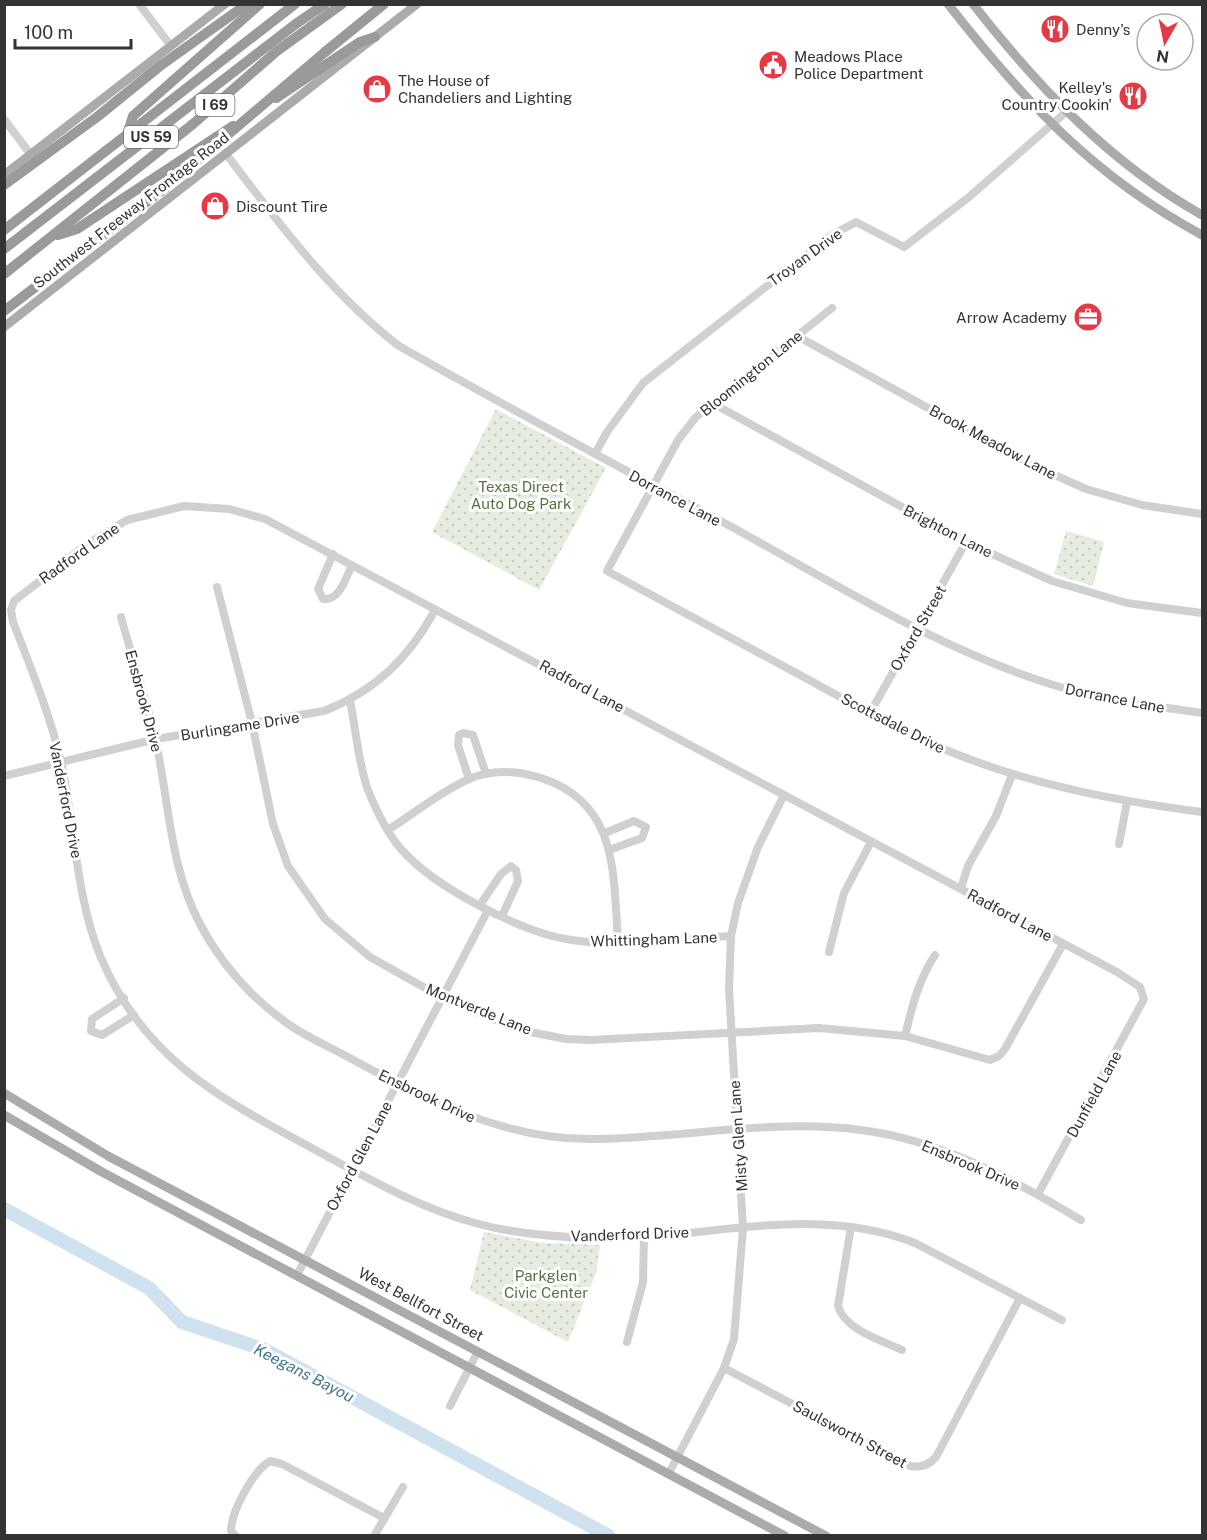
<svg xmlns="http://www.w3.org/2000/svg" width="1207" height="1540" font-family="'Public Sans',sans-serif">
<defs>
<pattern id="park-dots" width="8" height="8" patternUnits="userSpaceOnUse" patternTransform="scale(1.5)"><rect width="8" height="8" fill="#e6ecdf"/><path d="M2 2h.1M6 6h.1" fill="none" stroke="#c6cbc0" stroke-width="1.8" stroke-linecap="round"/></pattern>
</defs>
<rect width="100%" height="100%" fill="#fff"/>
<g fill="url(#park-dots)">
<path d="M496,409L606,468L539,590L432,532Z"/>
<path d="M1066,531L1104,542L1093,586L1054,574Z"/>
<path d="M484,1232L543,1243L600,1245L596,1273L568,1342L470,1290Z"/>
</g>
<g fill="none" stroke-linecap="round" stroke-linejoin="round">
<path stroke="#cfe2ee" stroke-width="14" d="M4,1209L149,1288L182,1322L265,1350L609,1536"/>
<g stroke="#d0d0d0" stroke-width="8">
<path d="M139,4L171,46"/>
<path d="M4,119L31,155"/>
<path d="M226,154C279,223 330,293 399,346C508,408 619,467 730,526C836,584 943,652 1060,687C1106,701 1155,706 1202,713"/>
<path d="M832,308L696,417L678,440L607,571C675,608 743,644 811,681C858,707 906,735 956,754C1036,786 1118,801 1202,812"/>
<path d="M797,336L1030,464L1086,489L1142,505L1202,514"/>
<path d="M712,403L966,542L1052,581L1127,603L1202,613"/>
<path d="M595,454L607,432L643,383L832,235L856,222L904,247L969,197L1066,112"/>
<path d="M333,554L318,589L323,599C340,601 346,577 352,565"/>
<path d="M217,587L252,723L273,824L288,866L325,919L370,957L443,998L520,1030L566,1039L591,1040L819,1028L905,1036L990,1060L999,1056L1005,1049L1063,944"/>
<path d="M121,617C132,658 147,700 156,742C169,802 170,868 200,924C220,962 250,996 284,1021C302,1035 326,1045 346,1056C422,1097 500,1139 589,1139C679,1139 771,1118 861,1130C940,1140 1013,1179 1081,1220"/>
<path d="M350,701C356,729 358,763 368,790C376,810 387,833 401,849C434,887 522,933 572,940C619,948 682,938 731,936"/>
<path d="M870,713L966,542"/>
<path d="M4,776L156,739L324,711C375,691 409,658 435,610"/>
<path d="M469,779L458,745L459,735L463,733L473,735L486,774"/>
<path d="M388,830C413,814 443,790 469,779C492,769 518,771 541,778C619,803 613,874 618,941"/>
<path d="M605,833L634,821L646,827L642,838L609,850"/>
<path d="M1119,844L1127,802"/>
<path d="M961,888L968,866L996,816L1012,775"/>
<path d="M480,905L501,874L511,866L516,870L518,881L502,916"/>
<path d="M829,952L844,893L871,842"/>
<path d="M124,998L92,1019L91,1031L102,1035L134,1015"/>
<path d="M905,1036C912,1007 918,981 935,955"/>
<path d="M1038,1194L1144,999L1140,987L1117,972L265,519L229,509L184,506L127,520L86,545L14,601L11,610L13,622C31,668 51,717 62,766C75,829 76,898 101,958C146,1063 226,1101 319,1152C369,1179 420,1208 475,1223C514,1234 554,1237 594,1238C700,1241 812,1202 915,1243L1062,1320"/>
<path d="M851,1227L838,1306C845,1330 881,1340 902,1350"/>
<path d="M297,1275L488,910"/>
<path d="M627,1342L643,1282L644,1235"/>
<path d="M724,1368L910,1466C921,1468 929,1465 936,1457L1020,1298"/>
<path d="M450,1406L478,1351"/>
<path d="M669,1473L724,1368L734,1339L743,1228L729,989L731,936L738,903L758,847L784,795"/>
<path d="M236,1536L231,1531C231,1512 253,1471 270,1461L282,1464L384,1518"/>
<path d="M374,1536L403,1487"/>
</g>
<g stroke="#ababab" stroke-width="9">
<path d="M948,4C1024,101 1093,176 1202,235"/>
<path d="M973,4C1038,87 1110,163 1202,215"/>
<path d="M4,175L225,4"/>
<path d="M4,327L417,4"/>
<path d="M4,1093L108,1156L826,1536"/>
<path d="M4,1115L102,1172L785,1536"/>
</g>
<g stroke="#9a9a9a" stroke-width="10">
<path d="M325,52L384,4"/>
<path d="M276,98L360,42L375,37"/>
<path d="M127,135L133,116L260,4"/>
<path d="M4,185L97,117L160,66L247,4"/>
<path d="M4,230L295,4"/>
<path d="M58,235L77,229L233,126"/>
<path d="M4,249L297,23L325,4"/>
<path d="M4,274L193,124L277,51L342,4"/>
<path d="M4,311L165,188"/>
</g>
<path stroke="#9a9a9a" stroke-width="10" d="M165,188L325,52"/>
</g>
<defs>
<g id="restaurant-disc" transform="scale(1.5)"><circle r="9.5" fill="#e63946" stroke="#fff"/><path d="M-5-6h1v4h1v-4h1v4h1v-4h1v5L-1.5 .5V6h-2V.5L-5-1ZM5-6V6H3V1.5H1.5Q1.5-4 5-6Z" fill="#fff"/></g>
<g id="civic-disc" transform="scale(1.5)"><circle r="9.5" fill="#e63946" stroke="#fff"/><path d="M-.6-6.5H3V-4.5H.6V-3L4-1V1h2V6H-6V1h2V-1L-.6-3ZM-1.2 2.5V6h2.4V2.5Z" fill="#fff"/></g>
<g id="shop-disc" transform="scale(1.5)"><circle r="9.5" fill="#e63946" stroke="#fff"/><path d="M-5-2.5h2.3a2.7 3.5 0 0 1 5.4 0H5L5.5 6h-11ZM-1.5-2.5h3a1.5 2.3 0 0 0-3 0Z" fill="#fff"/></g>
<g id="office-disc" transform="scale(1.5)"><circle r="9.5" fill="#e63946" stroke="#fff"/><path d="M-6-3h4V-5.5h4V-3h4V5H-6ZM-1-4.5V-3h2v-1.5ZM-6 0V1H6V0Z" fill="#fff"/></g>
</defs>
<g fill-rule="evenodd">
<use href="#restaurant-disc" x="1055" y="29"/>
<use href="#civic-disc" x="773" y="65"/>
<use href="#shop-disc" x="377" y="89"/>
<use href="#restaurant-disc" x="1133" y="96"/>
<use href="#shop-disc" x="215" y="206"/>
<use href="#office-disc" x="1088" y="317"/>
</g>
<g text-anchor="middle" dominant-baseline="central" stroke-width="6" stroke-linejoin="round" paint-order="stroke">
<g fill="#fff" stroke="#707070" stroke-width="1.5">
<rect x="195.5" y="94" width="39" height="22" rx="4.5"/>
<rect x="124" y="126" width="54" height="22" rx="4.5"/>
</g>
<g font-size="14" font-weight="bold" fill="#333">
<text x="215" y="105">I 69</text>
<text x="151" y="137">US 59</text>
</g>
<g font-size="15" fill="#333" stroke="#fff" text-anchor="start">
<text x="1076" y="29">Denny's</text>
<text x="794" y="56">Meadows Place<tspan x="794" dy="17">Police Department</tspan></text>
<text x="398" y="80">The House of<tspan x="398" dy="17">Chandeliers and Lighting</tspan></text>
<text x="1112" y="87" text-anchor="end">Kelley's<tspan x="1112" dy="17">Country Cookin'</tspan></text>
<text x="236" y="206">Discount Tire</text>
<text x="1067" y="317" text-anchor="end">Arrow Academy</text>
</g>
<g font-size="15" fill="#333" stroke="#fff">
<text transform="translate(131 210) rotate(-38)">Southwest Freeway Frontage Road</text>
<text transform="translate(805 257) rotate(-36)">Troyan Drive</text>
<text transform="translate(751 373) rotate(-39)">Bloomington Lane</text>
<text transform="translate(993 442) rotate(28)">Brook Meadow Lane</text>
<text transform="translate(675 498) rotate(28)">Dorrance Lane</text>
<text transform="translate(948 531) rotate(27)">Brighton Lane</text>
<text transform="translate(79 553) rotate(-35)">Radford Lane</text>
<text transform="translate(918 628) rotate(-60)">Oxford Street</text>
<text transform="translate(582 686) rotate(28)">Radford Lane</text>
<text transform="translate(1115 698) rotate(11)">Dorrance Lane</text>
<text transform="translate(144 701) rotate(75)">Ensbrook Drive</text>
<text transform="translate(893 723) rotate(27)">Scottsdale Drive</text>
<text transform="translate(240 726) rotate(-9)">Burlingame Drive</text>
<text transform="translate(66 800) rotate(79)">Vanderford Drive</text>
<text transform="translate(1010 915) rotate(28)">Radford Lane</text>
<text transform="translate(654 939) rotate(-2)">Whittingham Lane</text>
<text transform="translate(479 1009) rotate(22)">Montverde Lane</text>
<text transform="translate(1094 1094) rotate(-61)">Dunfield Lane</text>
<text transform="translate(427 1096) rotate(25)">Ensbrook Drive</text>
<text transform="translate(738 1136) rotate(-94)">Misty Glen Lane</text>
<text transform="translate(359 1156) rotate(-62)">Oxford Glen Lane</text>
<text transform="translate(971 1165) rotate(23)">Ensbrook Drive</text>
<text transform="translate(630 1234) rotate(-2)">Vanderford Drive</text>
<text transform="translate(421 1304) rotate(28)">West Bellfort Street</text>
<text transform="translate(850 1434) rotate(28)">Saulsworth Street</text>
</g>
<g font-size="15" fill="#56703f" stroke="#fff">
<text x="521" y="486">Texas Direct<tspan x="521" dy="17">Auto Dog Park</tspan></text>
<text x="546" y="1275">Parkglen<tspan x="546" dy="17">Civic Center</tspan></text>
</g>
<g font-size="16" font-style="italic" fill="#3f7597" stroke="#fff">
<text transform="translate(304 1373) rotate(27)">Keegans Bayou</text>
</g>
</g>
<rect width="1207" height="1540" fill="none" stroke="#333333" stroke-width="12"/>
<g transform="translate(1165 42) rotate(189)"><circle r="28" fill="#ffffff" stroke="#adadad" stroke-width="1.5"/>
<path d="M0-4.5L10 22L0 15L-10 22Z" fill="#e63946"/>
<text y="-9" font-size="16" font-weight="bold" text-anchor="middle" fill="#333333">N</text>
</g>
<path d="M15 39v9h116v-9" fill="none" stroke="#333333" stroke-width="3"/>
<text x="24" y="39" font-size="18" fill="#333333" stroke="#ffffff" stroke-width="4.5" paint-order="stroke">100 m</text>
</svg>
